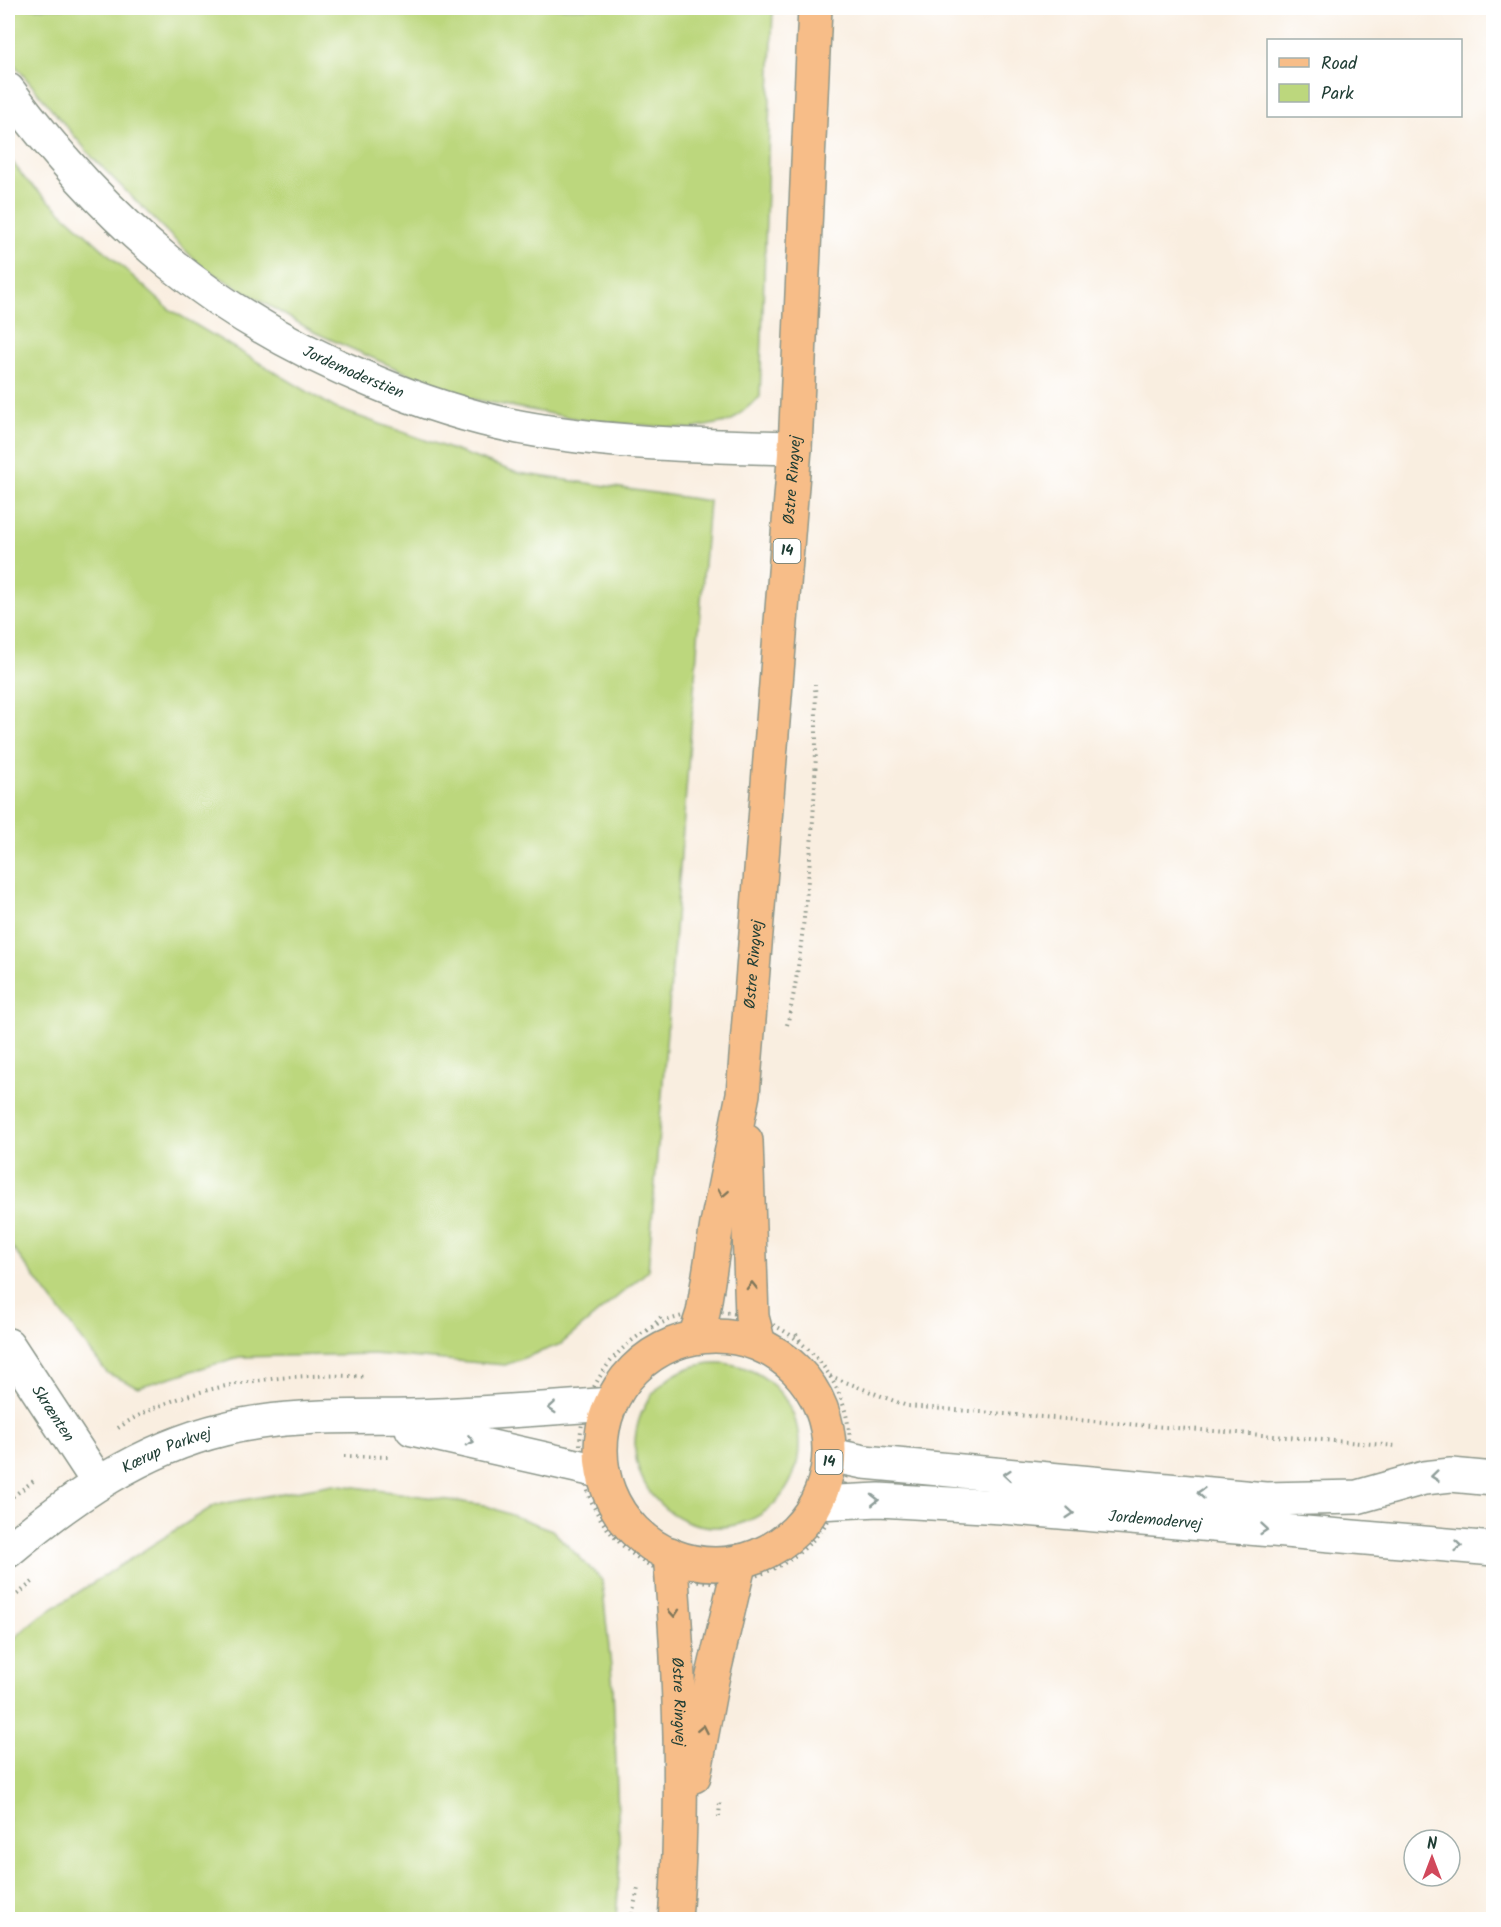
<svg xmlns="http://www.w3.org/2000/svg" width="1501" height="1927" font-family="Kalam,sans-serif">
<rect width="100%" height="100%" fill="#fff"/>
<filter id="ink" filterUnits="userSpaceOnUse"><feTurbulence type="fractalNoise" baseFrequency=".0167" numOctaves="2"/><feDisplacementMap in="SourceGraphic" scale="12" xChannelSelector="R" yChannelSelector="G"/><feConvolveMatrix kernelMatrix="1 2 1 2 8 2 1 2 1" color-interpolation-filters="sRGB"/></filter>
<filter id="wash" filterUnits="userSpaceOnUse"><feTurbulence type="fractalNoise" baseFrequency=".008" numOctaves="4" result="noise"/><feDisplacementMap in="SourceGraphic" scale="24" xChannelSelector="R" yChannelSelector="G"/><feGaussianBlur stdDeviation="1.35" result="paint"/><feColorMatrix in="noise" values="0 0 0 0 0 0 0 0 0 0 0 0 0 0 0 0 0 1.4 0 .05"/><feComposite in="paint" operator="in"/></filter>
<g filter="url(#wash)">
<rect width="100%" height="100%" fill="#f9eee0"/>
<g fill="#bcd77d" stroke="#6e8a58" stroke-width="1.5">
<path d="M8,8H773L760,397L731,421L691,429L589,421L461,397L316,333L202,267L92,157L8,57Z"/>
<path d="M8,156L25,179L169,309L335,408L518,473L709,501L648,1271L561,1344L505,1365L373,1354L239,1357L138,1387L107,1373L8,1242Z"/>
<circle cx="717" cy="1445" r="82"/>
<path d="M334,1484L484,1505L552,1530L602,1580L613,1687L620,1865L616,1919H8V1644L36,1619L215,1505Z"/>
</g>
</g>
<g filter="url(#ink)">
<g fill="none" stroke-linecap="round" stroke-linejoin="round">
<g stroke="#8c968a" stroke-width="36">
<g id="minor">
<path id="s1" d="M8,90C108,225 215,317 372,381C419,401 468,417 519,427C610,444 703,446 795,448"/>
<path id="s2" d="M8,1345L98,1482"/>
</g>
</g>
<g stroke="#8c968a" stroke-width="36">
<g id="tertiary">
<path d="M412,1429L603,1472"/>
<path d="M830,1455L864,1462L1265,1499L1357,1497L1424,1478L1451,1475L1494,1479"/>
<path id="s3" d="M817,1503L879,1500L1002,1507L1494,1549"/>
<path id="s4" d="M8,1551C72,1497 141,1449 224,1429C285,1414 347,1417 410,1416C477,1414 543,1409 610,1404"/>
</g>
</g>
<g stroke="#8c968a" stroke-width="36">
<g id="primary">
<path d="M746,1141L752,1317L759,1344"/>
<circle cx="715" cy="1450" r="114"/>
<path id="s5" d="M695,1337L703,1313L717,1224L743,1094L795,448L815,8"/>
<path id="s6" d="M670,1554C680,1676 685,1798 675,1920"/>
<path d="M694,1776L712,1680L740,1561"/>
</g>
</g>
<g stroke="#8c968a" stroke-width="4" stroke-dasharray="1.5 4.5" stroke-linecap="butt">
<path d="M787,1025C798,980 802,936 807,890C814,821 818,753 815,684"/>
<circle cx="715" cy="1447" r="135"/>
<path d="M647,1331L662,1316"/>
<path d="M796,1334L802,1343"/>
<path d="M830,1376L907,1406L1397,1446"/>
<path d="M118,1428C182,1384 290,1371 366,1377"/>
<path d="M344,1456L388,1457"/>
<path d="M8,1500L36,1479"/>
<path d="M8,1602L35,1580"/>
<path d="M719,1817L720,1801"/>
<path d="M631,1920L638,1888"/>
</g>
<use href="#minor" stroke="#fff" stroke-width="33"/>
<use href="#tertiary" stroke="#fff" stroke-width="33"/>
<use href="#primary" stroke="#f7bd88" stroke-width="33"/>
</g>
<defs><path id="oneway-chevron" d="M-2-3.5L2.5 0L-2 3.5" fill="none" stroke-width="1.6" stroke-linecap="round" stroke-linejoin="round" transform="scale(1.5)"/></defs>
<g stroke="#80775a">
<use href="#oneway-chevron" transform="translate(723 1193) rotate(101)"/>
<use href="#oneway-chevron" transform="translate(752 1286) rotate(-91)"/>
<use href="#oneway-chevron" transform="translate(674 1613) rotate(86)"/>
<use href="#oneway-chevron" transform="translate(703 1729) rotate(-79)"/>
</g>
<g stroke="#8f9e9a">
<use href="#oneway-chevron" transform="translate(552 1408) rotate(176)"/>
<use href="#oneway-chevron" transform="translate(470 1441) rotate(14)"/>
<use href="#oneway-chevron" transform="translate(1007 1475) rotate(-175)"/>
<use href="#oneway-chevron" transform="translate(1435 1476) rotate(174)"/>
<use href="#oneway-chevron" transform="translate(1201 1493) rotate(-175)"/>
<use href="#oneway-chevron" transform="translate(875 1500) rotate(-1)"/>
<use href="#oneway-chevron" transform="translate(1070 1513) rotate(5)"/>
<use href="#oneway-chevron" transform="translate(1264 1529) rotate(5)"/>
<use href="#oneway-chevron" transform="translate(1458 1546) rotate(5)"/>
</g>
</g>
<g text-anchor="middle" dominant-baseline="central" stroke-width="4.5" stroke-linejoin="round" paint-order="stroke">
<g fill="#fff" stroke="#627771" stroke-width="1.5">
<rect x="773.5" y="539" width="27" height="24" rx="4.5"/>
<rect x="815.5" y="1450" width="27" height="24" rx="4.5"/>
</g>
<g font-size="15" font-weight="bold" fill="#1f3d34">
<text x="787" y="551">14</text>
<text x="829" y="1462">14</text>
</g>
<g font-size="16" fill="#1f3d34" stroke="#fff">
<text stroke="none"><textPath href="#s1" startOffset="452">Jordemoderstien</textPath></text>
<text stroke="none"><textPath href="#s5" startOffset="864">Østre Ringvej</textPath></text>
<text stroke="none"><textPath href="#s5" startOffset="378">Østre Ringvej</textPath></text>
<text stroke="none"><textPath href="#s2" startOffset="82">Skrænten</textPath></text>
<text stroke="none"><textPath href="#s4" startOffset="189">Kærup Parkvej</textPath></text>
<text stroke="none"><textPath href="#s3" startOffset="339">Jordemodervej</textPath></text>
<text stroke="none"><textPath href="#s6" startOffset="148">Østre Ringvej</textPath></text>
</g>
</g>
<rect width="1501" height="1927" fill="none" stroke="#fff" stroke-width="30"/>
<rect x="1267" y="39" width="195" height="78" fill="#ffffff" stroke="#a5b1ae" stroke-width="1.5"/>
<rect x="1279" y="58" width="30" height="9" fill="#f7bd88" stroke="#a5b1ae" stroke-width="1.5"/>
<text x="1321" y="69" font-size="18" fill="#1f3d34">Road</text>
<rect x="1279" y="84" width="30" height="18" fill="#bcd77d" stroke="#a5b1ae" stroke-width="1.5"/>
<text x="1321" y="99" font-size="18" fill="#1f3d34">Park</text>
<g transform="translate(1432 1858)"><circle r="28" fill="#ffffff" stroke="#a5b1ae" stroke-width="1.5"/>
<path d="M0-4.5L10 22L0 15L-10 22Z" fill="#d1495b"/>
<text y="-9" font-size="16" font-weight="bold" text-anchor="middle" fill="#1f3d34">N</text>
</g>
</svg>
